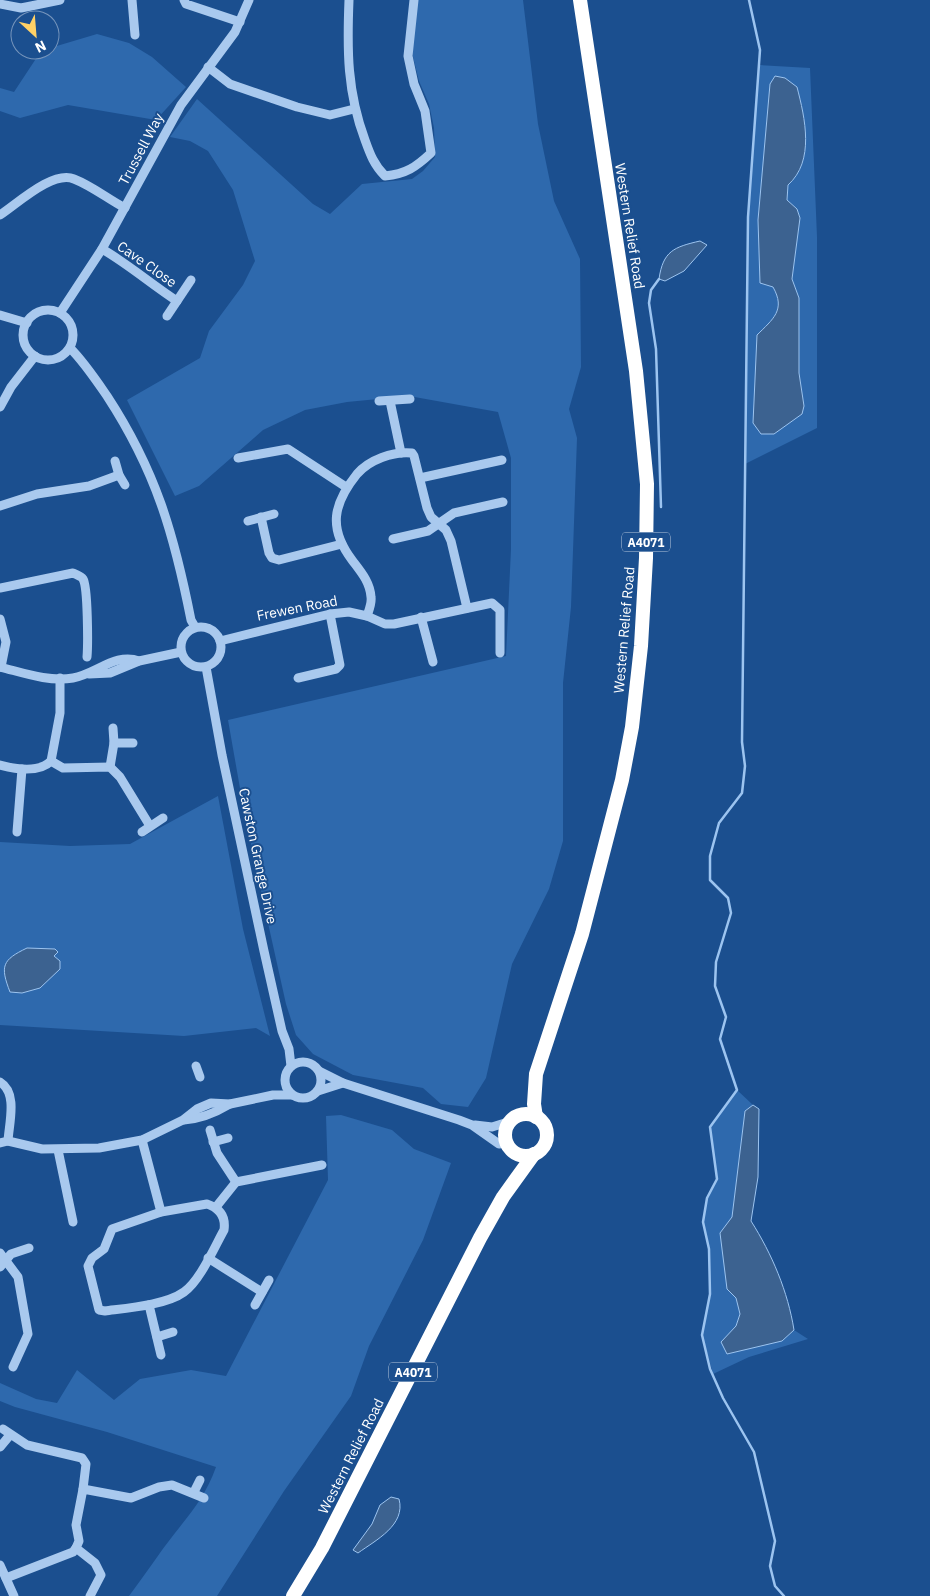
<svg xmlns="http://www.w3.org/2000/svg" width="930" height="1596" font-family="'IBM Plex Sans',sans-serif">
<rect width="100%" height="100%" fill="#1b4f8f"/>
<g fill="#2e69ad" fill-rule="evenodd">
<path d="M415,0H523L538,124L554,201L580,259L581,367L569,409L577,438L571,607L563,683V841L549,889L512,964L486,1078L468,1107L441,1104L423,1088L353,1075L313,1054L296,1035L286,1004L268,923L244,811L228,720L506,656L511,549V458L498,412L409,396L347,402L305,410L263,430L199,486L175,496L127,400L200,358L209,331L243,285L255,261L233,190L208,151L190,141L170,137L197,99L313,204L330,214L362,184L412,179L423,171L435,157L434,128L429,104L419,81L412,53Z"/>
<path d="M97,34L129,43L152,57L186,87L156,120L68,105L20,118L0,111V88L14,92L41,51L50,50V48Z"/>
<path d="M759,65L810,68L817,237V428L745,464L748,217ZM775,76L797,87C805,117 815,162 788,185L787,200L797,209L800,218L792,279L799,298V373L804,406L774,433L753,422L757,335C773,319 786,310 773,287L760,283L758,220L770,84Z"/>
<path d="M218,796L243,929L270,1036L256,1028L184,1036L0,1025V842L70,846L130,844Z"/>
<path d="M737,1090L753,1105L745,1111L732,1217L720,1233L740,1314L736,1326L782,1341L794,1330L808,1339L749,1357L713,1374L702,1335L710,1294L709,1249L703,1222L707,1198L717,1179L710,1127Z"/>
<path d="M341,1115L392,1130L414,1149L451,1163L423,1240L369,1346L351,1396L284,1491L217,1596H129C145,1575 159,1553 175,1533C193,1510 206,1495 216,1467L107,1432L15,1407L0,1401V1383L36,1399L57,1403L77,1370L114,1400L140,1379L191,1370L226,1376L328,1180L326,1116Z"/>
</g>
<g fill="#3c6290" stroke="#9cc4f0">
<path d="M775,76L785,78L797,87C805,118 815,161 788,185L787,200L797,209L800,218L792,279L799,298V373L804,406L802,414L774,434H761L753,423L757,335C773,319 786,310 773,287L760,283L758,220L770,84Z"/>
<path d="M700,241L707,245L684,271L665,281L659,279C663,251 674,247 700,241Z"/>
<path d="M27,948L55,949L58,952L54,956L60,961V969L40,988L22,993L10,992C0,966 2,960 27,948Z"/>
<path d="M753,1105L759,1109L758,1177L751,1221C772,1254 788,1292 794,1330L782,1341L727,1354L721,1342L736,1326L740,1314L736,1298L727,1289L720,1233L732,1217L745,1111Z"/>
<path d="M391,1497L399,1499C406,1525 376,1540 358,1553L353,1550L372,1524L380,1505Z"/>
</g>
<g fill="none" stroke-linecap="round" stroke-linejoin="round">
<g stroke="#9cc4f0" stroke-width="2.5">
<path d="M749,0L760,50L748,217L742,742L745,766L742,793L719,823L710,856V880L728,898L731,913L716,962L715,986L726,1017L720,1039L737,1090L710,1127L717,1179L707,1198L703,1222L709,1249L710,1294L702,1335L710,1369L723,1398L754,1452L775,1541L770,1566L775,1586L784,1596"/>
<path d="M659,279L651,290L649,303L656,349L661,507"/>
</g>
<g stroke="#a9c9ee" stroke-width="9">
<path d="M132,0L135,35"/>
<path d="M184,0L186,4L240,22"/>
<path d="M349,0C347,50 347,92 365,140C370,154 374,165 385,176C406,174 416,167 431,153L425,111L414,84L408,56L414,0"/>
<path d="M0,4L21,8L60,0"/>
<path d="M208,67L230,84L297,107L330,115L354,109"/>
<path d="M0,215C17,204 53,170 74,179C92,186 108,199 125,208"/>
<path d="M102,249C128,264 151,284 177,301"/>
<circle cx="48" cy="335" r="25"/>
<path d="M60,313L102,249L181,105L235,32L249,0"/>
<path d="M0,315L27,323"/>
<path d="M167,316L191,280"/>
<path d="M70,348C84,362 96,380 107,396C156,471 174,534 191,620L195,627"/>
<path d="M379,401L410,399"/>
<path d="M390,401L401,453"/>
<path d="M0,407L11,387L35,356"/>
<path d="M238,458L288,449L346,487"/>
<path d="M115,461L119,475L125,485"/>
<path d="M420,478L502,460"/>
<path d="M0,506L37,494L89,486L119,475"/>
<path d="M261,517L269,553L272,558L279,560L342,544"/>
<path d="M248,521L274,514"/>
<path d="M393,539L428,531L454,513L503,502"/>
<path d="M0,588L73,573C77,575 81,576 83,579C88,587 88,645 87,657"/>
<path d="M367,616C369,610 372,603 371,597C370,582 361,572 352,560C328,528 333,504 357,474C369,460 393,451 412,453L414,456L427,508L431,517L446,530L451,541L467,608"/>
<path d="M421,617L433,662"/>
<path d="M0,619L6,642L1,667"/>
<circle cx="201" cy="647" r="20"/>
<path d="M220,641L330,614L349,612L367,616L385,624H394L492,603L500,610V653"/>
<path d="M0,667C24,673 48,682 73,678C96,674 116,652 139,661"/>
<path d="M206,667L222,755L264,951L282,1031L289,1049L291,1066"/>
<path d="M89,674L110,673L139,661L181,652"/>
<path d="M298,678L336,669L340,665L330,614"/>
<path d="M113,728L114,743H133"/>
<path d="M51,761L63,768L110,767L120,777L150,826"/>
<path d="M0,765C15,769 39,773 51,761L60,713V678"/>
<path d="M110,767L114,743"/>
<path d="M17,832L22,769"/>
<path d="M142,832L163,818"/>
<circle cx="303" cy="1080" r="18"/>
<path d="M196,1066L200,1077"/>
<path d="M319,1071L343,1083L459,1120L472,1125L499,1144L506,1143"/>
<path d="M0,1082C18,1093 9,1123 8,1141"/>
<path d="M318,1091L343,1083"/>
<path d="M184,1120C201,1119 215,1113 230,1104"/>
<path d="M475,1125L492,1127L508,1122"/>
<path d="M210,1130L217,1153L236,1182"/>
<path d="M142,1140L161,1212"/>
<path d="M213,1142L228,1138"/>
<path d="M0,1143L8,1141L42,1149L99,1148L142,1140L183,1120L197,1109L211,1103L230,1104L273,1095H292"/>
<path d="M58,1150L73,1222"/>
<path d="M207,1204C219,1208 226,1216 224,1230C215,1246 200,1281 184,1292C166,1305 128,1308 105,1311L99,1310L88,1266L92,1258L104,1249L112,1229L161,1212Z"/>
<path d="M216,1207L236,1182L322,1165"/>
<path d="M0,1253L18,1277L28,1334L13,1367"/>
<path d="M208,1258L262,1292"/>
<path d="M0,1267L11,1254L29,1248"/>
<path d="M149,1305L161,1355"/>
<path d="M255,1305L269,1280"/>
<path d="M157,1337L173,1332"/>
<path d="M3,1429L27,1445L82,1458L86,1464L83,1489"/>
<path d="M0,1447L10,1435"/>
<path d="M194,1492L200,1480"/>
<path d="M0,1565L14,1596"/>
<path d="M6,1578L73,1552L76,1548"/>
<path d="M90,1596L101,1575L95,1563L76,1548L79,1541L76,1525L83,1489L131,1498L159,1487L172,1485L204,1498"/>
</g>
<g stroke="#fff" stroke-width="14">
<circle cx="526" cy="1135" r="21"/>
<path d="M536,1117L534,1104L536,1074L582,934L622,780L632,727L641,646L646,558L647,484L636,371L580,0"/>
<path d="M293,1596L322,1548L480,1238L503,1197L534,1154"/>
</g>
</g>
<g text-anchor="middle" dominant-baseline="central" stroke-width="4" stroke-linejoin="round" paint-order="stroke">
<g fill="#1b4f8f" stroke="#bbcadd" stroke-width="1">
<rect x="622" y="532.5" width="48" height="19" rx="4"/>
<rect x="389" y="1362.5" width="48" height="19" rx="4"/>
</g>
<g font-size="12" font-weight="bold" fill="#fff">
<text x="646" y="542">A4071</text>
<text x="413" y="1372">A4071</text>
</g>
<g font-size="14" fill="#fff" stroke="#1b4f8f">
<text transform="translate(141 149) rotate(-62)">Trussell Way</text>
<text transform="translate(630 226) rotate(81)">Western Relief Road</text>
<text transform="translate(147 264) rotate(35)">Cave Close</text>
<text transform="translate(297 608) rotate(-11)">Frewen Road</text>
<text transform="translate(624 630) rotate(-85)">Western Relief Road</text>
<text transform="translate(258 856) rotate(78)">Cawston Grange Drive</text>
<text transform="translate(351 1456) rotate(-63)">Western Relief Road</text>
</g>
</g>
<g transform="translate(35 35) rotate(154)"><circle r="24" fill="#1b4f8f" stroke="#7695bc"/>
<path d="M0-4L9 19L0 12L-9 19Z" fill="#ffd166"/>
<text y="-8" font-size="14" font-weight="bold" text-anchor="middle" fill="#ffffff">N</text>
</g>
</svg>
